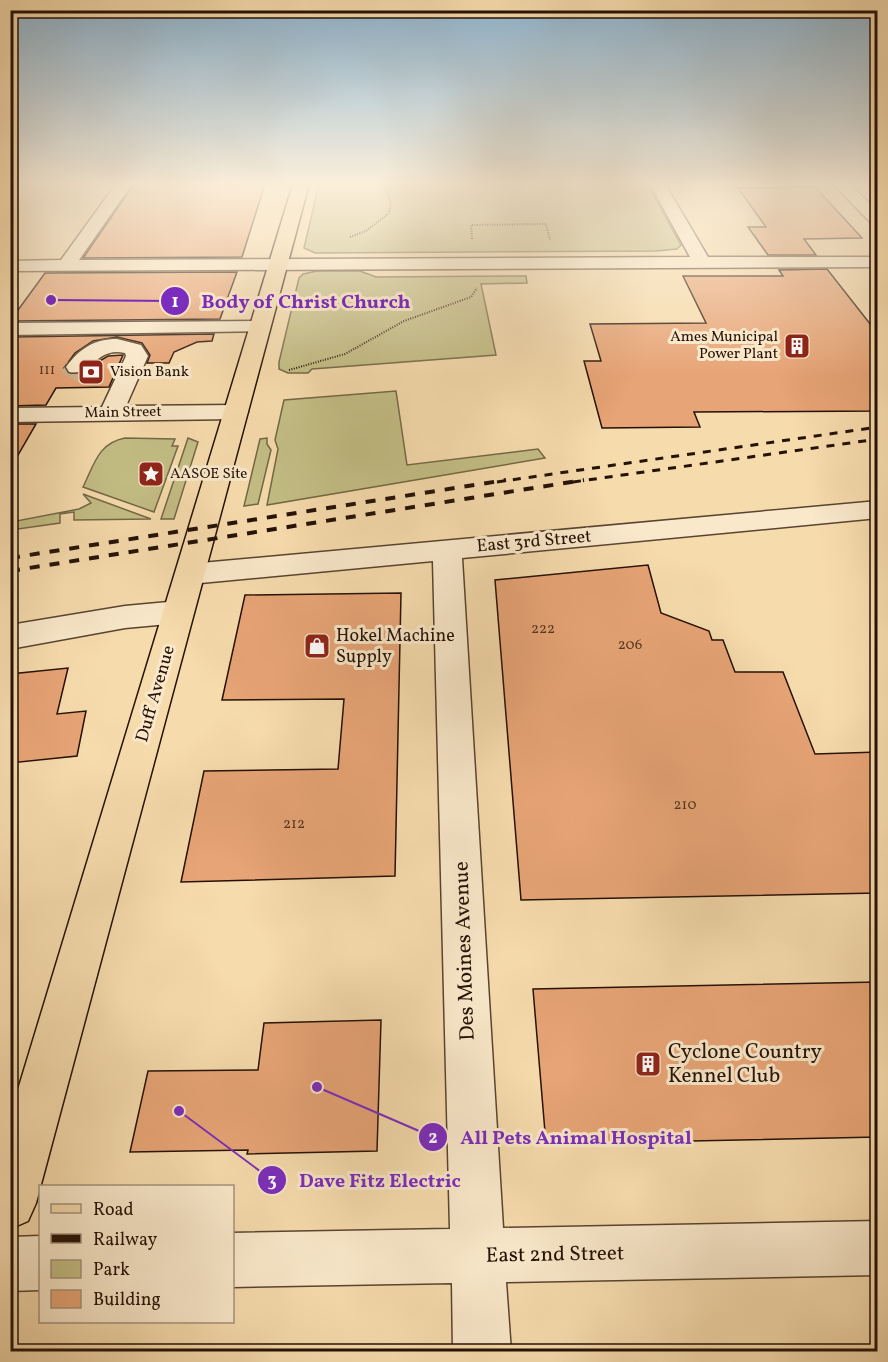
<svg xmlns="http://www.w3.org/2000/svg" width="888" height="1362" font-family="Vollkorn,serif">
<rect width="100%" height="100%" fill="#f6dbad"/>
<filter id="stains"><feTurbulence type="fractalNoise" baseFrequency=".00333" numOctaves="4"/><feColorMatrix values="0 0 0 0 .2 0 0 0 0 .09 0 0 0 0 .02 0 0 0 .5 -.17"/></filter>
<radialGradient id="worn" r=".72"><stop offset=".6" stop-color="#630" stop-opacity="0"/><stop offset="1" stop-color="#630" stop-opacity=".3"/></radialGradient>
<g fill="#c3be85" stroke="#746846" stroke-width="1.5">
<path d="M319,184H647L681,245L677,249L656,251L315,253L304,248Z"/>
<path d="M317,271H360L376,277L526,276L527,283L481,284L496,355L312,369L308,373H288L279,369V362L299,278L303,274Z"/>
<path d="M396,391L407,465L538,449L545,458L267,505L278,449L275,440L284,400Z"/>
<path d="M125,438L175,439L172,446H178L154,512L83,487C94,465 98,443 125,438Z"/>
<path d="M188,438L198,442L174,519H161Z"/>
<path d="M267,438V444L271,450L258,504L244,506L260,439Z"/>
<path d="M83,494L151,519L74,520V512L60,514V523L11,530V522L79,509L91,503Z"/>
</g>
<g fill="#e7a476" stroke="#251106" stroke-width="1.5">
<path d="M134,184H265L242,257L83,258Z"/>
<path d="M815,187L862,238L804,239L816,255H768L748,227H766L738,188Z"/>
<path d="M827,269L878,334V411L694,412L700,427L602,428L584,361H601L590,324L706,323L683,276H783L779,270Z"/>
<path d="M237,272L220,319L10,321L45,273Z"/>
<path d="M214,334L212,341L197,342L174,352L169,363H147L150,355L142,343L117,337L93,341L75,353L64,368L69,374H78L108,356L123,355L109,387L56,388L46,405L10,406V337Z"/>
<path d="M10,424H36L10,469Z"/>
<path d="M648,565L661,613L709,631L712,640H723L735,672H783L815,754L878,752V893L521,900L495,580Z"/>
<path d="M401,593L395,876L181,882L204,771L338,769L344,699L222,700L245,595Z"/>
<path d="M68,668L57,714L86,711L77,756L10,763V674Z"/>
<path d="M878,982V1137L546,1144L533,989Z"/>
<path d="M381,1020L377,1151L247,1154L248,1150L130,1152L148,1071L258,1070L264,1023Z"/>
</g>
<g fill="none" stroke-linecap="round" stroke-linejoin="round">
<path stroke="#ccb38c" stroke-width="22" stroke-dasharray="22 11" stroke-linecap="butt" d="M71,378L77,367"/>
<g stroke="#594430" stroke-width="3">
<g id="minor">
<path d="M116,184H132L79,260L690,257L650,184H665L708,257H878V267L10,271V261L61,260Z"/>
<path d="M833,184H849L878,211V226L872,224Z"/>
<path d="M260,321L267,323L270,327L267,331L10,335V323Z"/>
<path d="M117,339L141,345L148,356L126,406L236,405L244,407L248,412L244,417L236,419L10,422V408L102,407L126,356L125,353C95,346 93,377 69,372L66,367C79,349 94,339 117,339Z"/>
<path d="M878,501V518L462,558L503,1228L878,1221V1275L506,1282L511,1352H453L452,1283L232,1287V1233L450,1229L433,561L190,584L180,581L175,574L180,567L190,564Z"/>
<path d="M179,601L190,604L194,612L190,620L179,623L125,628L10,649V625L125,606Z"/>
<path d="M40,1236V1290L10,1291V1237Z"/>
</g>
</g>
<g stroke="#251106" stroke-width="3">
<path id="major" d="M293,184H309L36,1203L28,1221L10,1229V1116Z"/>
</g>
<g stroke="#251106" stroke-width="2" stroke-dasharray="1 1.5" stroke-linecap="butt">
<path d="M382,184L386,189"/>
<path d="M350,237L366,231L389,213L391,202L386,189L394,184"/>
<path d="M472,239L471,225L546,224L550,240"/>
<path d="M289,370L345,354L404,321L471,297L477,288"/>
</g>
<use href="#minor" fill="#f9e8ca" fill-rule="evenodd"/>
<use href="#major" fill="#f6dbad" fill-rule="evenodd"/>
<g stroke="#251106" stroke-width="3" stroke-dasharray="8 8" stroke-linecap="butt">
<path d="M497,482L878,427"/>
<path d="M573,482L878,439"/>
</g>
<g stroke="#251106" stroke-width="4" stroke-dasharray="10 10" stroke-linecap="butt">
<path d="M10,558L506,480"/>
<path d="M10,571L584,480"/>
</g>
</g>
<linearGradient id="sky" x2="0" y2="1"><stop stop-color="#8db6d4"/><stop offset="0.49" stop-color="#fbefda"/><stop offset="1" stop-color="#fbefda" stop-opacity="0"/></linearGradient>
<rect width="888" height="375" fill="url(#sky)"/>
<defs>
<g id="building-square" transform="scale(1.35)"><rect x="-9" y="-9" width="18" height="18" rx="4" fill="#8f2418" stroke="#f9e8ca"/><path d="M-4-6H4V6H1V3H-1V6H-4ZM-2.5-4.3h1.7v1.8h-1.7ZM.8-4.3h1.7v1.8H.8ZM-2.5-1h1.7V.8h-1.7ZM.8-1h1.7V.8H.8Z" fill="#fff"/></g>
<g id="bank-square" transform="scale(1.35)"><rect x="-9" y="-9" width="18" height="18" rx="4" fill="#8f2418" stroke="#f9e8ca"/><path d="M-6-4H6V4H-6ZM0-2.3a2.3 2.3 0 1 0 0 4.6a2.3 2.3 0 1 0 0-4.6Z" fill="#fff"/></g>
<g id="sight-square" transform="scale(1.35)"><rect x="-9" y="-9" width="18" height="18" rx="4" fill="#8f2418" stroke="#f9e8ca"/><path d="M0-6L1.8-2.2L6-1.7L2.9 1.2L3.7 5.4L0 3.3L-3.7 5.4L-2.9 1.2L-6-1.7L-1.8-2.2Z" fill="#fff"/></g>
<g id="shop-square" transform="scale(1.35)"><rect x="-9" y="-9" width="18" height="18" rx="4" fill="#8f2418" stroke="#f9e8ca"/><path d="M-5-2.5h2.3a2.7 3.5 0 0 1 5.4 0H5L5.5 6h-11ZM-1.5-2.5h3a1.5 2.3 0 0 0-3 0Z" fill="#fff"/></g>
</defs>
<g fill-rule="evenodd">
<use href="#building-square" x="797" y="346"/>
<use href="#bank-square" x="91" y="372"/>
<use href="#sight-square" x="151" y="474"/>
<use href="#shop-square" x="317" y="646"/>
<use href="#building-square" x="648" y="1064"/>
</g>
<g text-anchor="middle" dominant-baseline="central" stroke-width="6" stroke-linejoin="round" paint-order="stroke">
<g font-size="14" fill="#563622">
<text x="47" y="370">111</text>
</g>
<g font-size="15" fill="#251106" stroke="#f9e8ca" text-anchor="start">
<text x="778" y="337" text-anchor="end">Ames Municipal<tspan x="778" dy="17">Power Plant</tspan></text>
<text x="110" y="372">Vision Bank</text>
<text x="170" y="474">AASOE Site</text>
</g>
<g font-size="15" fill="#251106" stroke="#f9e8ca">
<text transform="translate(123 413) rotate(-1)">Main Street</text>
</g>
<g font-size="15" fill="#563622">
<text x="543" y="629">222</text>
<text x="630" y="645">206</text>
<text x="685" y="805">210</text>
<text x="294" y="824">212</text>
</g>
<g font-size="18" fill="#251106" stroke="#f9e8ca">
<text transform="translate(534 542) rotate(-5)">East 3rd Street</text>
<text transform="translate(156 694) rotate(-74)">Duff Avenue</text>
</g>
<g font-size="18" fill="#251106" stroke="#f9e8ca" text-anchor="start">
<text x="336" y="636">Hokel Machine<tspan x="336" dy="21">Supply</tspan></text>
</g>
<g font-size="21" fill="#251106" stroke="#f9e8ca">
<text transform="translate(465 951) rotate(-92)">Des Moines Avenue</text>
<text transform="translate(555 1255) rotate(-1)">East 2nd Street</text>
</g>
<g font-size="21" fill="#251106" stroke="#f9e8ca" text-anchor="start">
<text x="668" y="1052">Cyclone Country<tspan x="668" dy="24">Kennel Club</tspan></text>
</g>
</g>
<path fill="none" stroke="#7b2cbf" stroke-width="2" d="M51 300L175 301M317 1087L433 1137M179 1111L272 1180"/>
<g fill="#7b2cbf" stroke="#f9e8ca" stroke-width="2">
<circle cx="51" cy="300" r="6"/>
<circle cx="317" cy="1087" r="6"/>
<circle cx="179" cy="1111" r="6"/>
<circle cx="175" cy="301" r="15"/>
<circle cx="433" cy="1137" r="15"/>
<circle cx="272" cy="1180" r="15"/>
</g>
<g font-size="18" text-anchor="middle" font-weight="bold" fill="#fff">
<text x="175" y="307">1</text>
<text x="433" y="1143">2</text>
<text x="272" y="1186">3</text>
</g>
<g font-size="20" text-anchor="middle" font-weight="bold" fill="#7b2cbf" stroke="#f9e8ca" stroke-width="6" stroke-linejoin="round" paint-order="stroke">
<text x="306" y="308">Body of Christ Church</text>
<text x="576" y="1144">All Pets Animal Hospital</text>
<text x="380" y="1187">Dave Fitz Electric</text>
</g>
<rect width="888" height="1362" fill="none" stroke="#f6dbad" stroke-width="36"/>
<rect x="12" y="12" width="864" height="1338" fill="none" stroke="#251106" stroke-width="3"/>
<rect x="18" y="18" width="852" height="1326" fill="none" stroke="#251106" stroke-width="1.5"/>
<rect x="39" y="1185" width="195" height="138" fill="#f9e8ca" stroke="#a4927c" stroke-width="1.5"/>
<rect x="51" y="1204" width="30" height="9" fill="#f6dbad" stroke="#a4927c" stroke-width="1.5"/>
<text x="93" y="1215" font-size="18" fill="#251106">Road</text>
<rect x="51" y="1234" width="30" height="9" fill="#251106" stroke="#a4927c" stroke-width="1.5"/>
<text x="93" y="1245" font-size="18" fill="#251106">Railway</text>
<rect x="51" y="1260" width="30" height="18" fill="#c3be85" stroke="#a4927c" stroke-width="1.5"/>
<text x="93" y="1275" font-size="18" fill="#251106">Park</text>
<rect x="51" y="1290" width="30" height="18" fill="#e7a476" stroke="#a4927c" stroke-width="1.5"/>
<text x="93" y="1305" font-size="18" fill="#251106">Building</text>
<rect width="100%" height="100%" filter="url(#stains)"/>
<rect width="100%" height="100%" fill="url(#worn)"/>
</svg>
